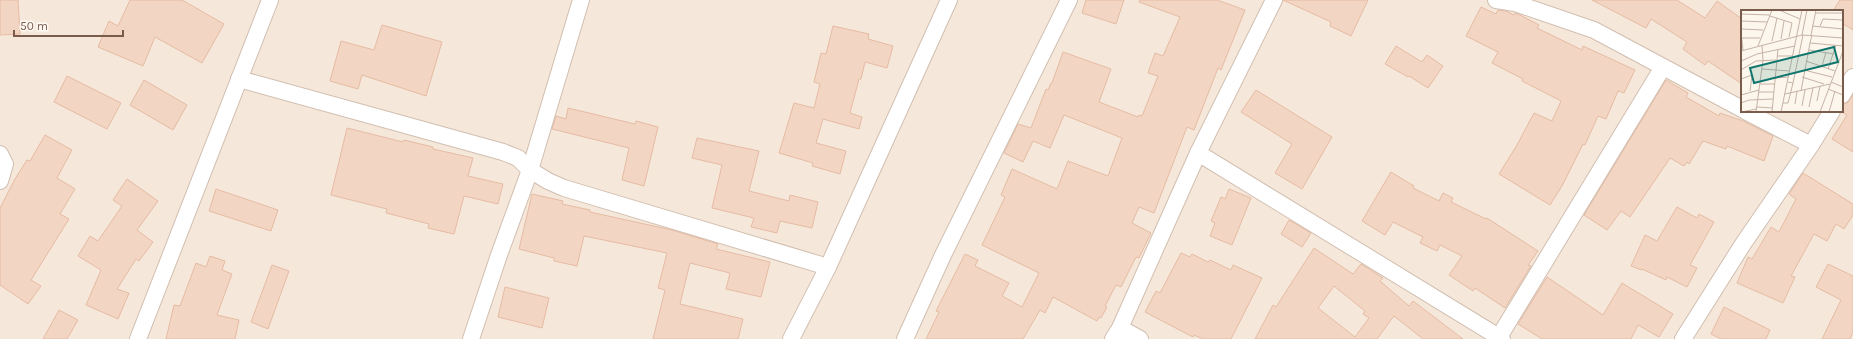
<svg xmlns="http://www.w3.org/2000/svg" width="1853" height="339" font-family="Karla,sans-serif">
<rect width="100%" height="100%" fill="#fdf6ec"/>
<path fill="#f5e8da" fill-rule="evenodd" d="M0,0H1853V339H0ZM1742,11H1842V111H1742Z"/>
<g fill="#f3d5c3" stroke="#e6bba3" fill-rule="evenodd">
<path d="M0,0H18L20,34L0,35Z"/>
<path d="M130,0H182L224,24L202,63L155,37L143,66L98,47L109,21L118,26Z"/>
<path d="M1086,0H1124L1116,24L1082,13Z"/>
<path d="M1140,0H1217L1245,10L1221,70L1218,68L1194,130L1187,127L1154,213L1139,207L1132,223L1151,233L1139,258L1136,257L1121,287L1116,285L1105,306L1107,307L1101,318L1099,317L1097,321L1053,297L1045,313L1040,310L1023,339H926L939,312L936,311L965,254L978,260L975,266L1009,283L1002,296L1022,307L1039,273L982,245L1005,197L1001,195L1012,169L1057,189L1068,161L1108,176L1122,138L1064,115L1050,148L1033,141L1023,162L1004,153L1018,124L1031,128L1046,89L1048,90L1051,83H1052L1063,52L1111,69L1099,102L1138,117L1139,115L1142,116L1158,76L1148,73L1155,53L1163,56L1180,17L1139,2Z"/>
<path d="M1283,0H1368L1351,36L1330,26L1331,22Z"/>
<path d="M1592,0H1677L1705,18L1717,1L1742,19V84L1708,61L1705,65L1683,49L1687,42L1651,19L1646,28Z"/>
<path d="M1840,0H1853V30L1842,23V11H1833Z"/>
<path d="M1481,7L1496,14L1498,10L1506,11L1514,15L1515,13L1520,15L1539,25L1537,28L1582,50L1583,46L1635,70L1624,93L1618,91L1606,119L1598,116L1585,145L1583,144L1562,186L1550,205L1499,174L1517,145L1534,113L1552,121L1561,101L1522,81L1523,79L1492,63L1498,52L1466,36Z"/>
<path d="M382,25L442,42L426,96L362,75L358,89L330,81L341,41L374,50Z"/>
<path d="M833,26L869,34L868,39L893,46L887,68L865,62L861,79H859L850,113L862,117L859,129L823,119L816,143L846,151L840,174L812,166L813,163L779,153L794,103L814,108L820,84L814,82L821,53L826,54Z"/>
<path d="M1396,46L1422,62L1427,55L1443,66L1428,88L1409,76L1408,77L1385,64Z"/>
<path d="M67,76L121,103L107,129L54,102Z"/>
<path d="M144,80L187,105L173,130L130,105Z"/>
<path d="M1666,80L1688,93L1686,97L1719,116L1720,113L1743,121L1773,136L1764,161L1727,146L1726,149L1703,141L1689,164L1687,162L1684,166L1670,158L1630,217L1621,211L1607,230L1584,215Z"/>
<path d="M1256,90L1332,137L1302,189L1275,173L1292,144L1241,112Z"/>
<path d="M1853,95V152L1832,139L1847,115L1842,112V104L1847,103Z"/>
<path d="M568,108L635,124L636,121L658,127L644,186L622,180L629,148L552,129L556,116L566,119Z"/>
<path d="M347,128L403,142L404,140L433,147V149L473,158L468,176L503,184L498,204L464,196L454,234L428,228L429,224L386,213L387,209L331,195Z"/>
<path d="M45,135L72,150L57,178L75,189L60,214L69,219L31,280L41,286L28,304L0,285V208L15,179L27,160L30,161Z"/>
<path d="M697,138L759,151L749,191L789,201L790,195L818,202L812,228L780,221L777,233L751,227L754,218L712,208L722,165L692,158Z"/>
<path d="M1391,172L1414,186L1413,188L1439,201L1443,193L1453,198L1451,202L1486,219L1487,218L1538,251L1528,265L1531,266L1505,308L1475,288L1473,291L1449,275L1462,256L1440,245L1437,251L1420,243L1423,237L1393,222L1385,235L1362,221Z"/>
<path d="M1803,173L1853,204V215L1844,229L1836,224L1827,241L1814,234L1791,276L1795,277L1783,303L1737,283L1748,257L1752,259L1771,227L1779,232L1796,199L1789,194Z"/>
<path d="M127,179L158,201L137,230L153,242L139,261L136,259L117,289L129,293L118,319L86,305L101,270L78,256L90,236L98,241L122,206L113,200Z"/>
<path d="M216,189L278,210L271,231L209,211Z"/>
<path d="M1229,189L1251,198L1232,245L1210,236L1215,223L1211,221L1221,197L1225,199Z"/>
<path d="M532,194L563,201L562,204L590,210V212L672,230L718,244L716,249L770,262L761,297L726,289L730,273L690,263L680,304L743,319L738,339H653L665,290L658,288L667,253L584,236L577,266L554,261V258L519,249Z"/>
<path d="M1677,207L1697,218L1699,214L1714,222L1690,265L1697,268L1687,287L1667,277L1666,280L1642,269L1641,270L1631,266L1645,235L1657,241Z"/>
<path d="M1289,220L1311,233L1302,247L1281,234Z"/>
<path d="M1314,248L1353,274L1361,264L1383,278L1380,281L1409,306L1413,301L1463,339H1423L1394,316L1377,339H1255L1273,305L1276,307ZM1334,286L1365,311L1363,314L1369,318L1355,337L1318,308Z"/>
<path d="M1181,253L1190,257L1192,254L1208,262L1210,260L1231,270L1233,265L1262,278L1231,339H1203L1194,335L1193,337L1145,312L1156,291L1160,293Z"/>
<path d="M210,256L225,261L222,270L232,274L217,315L239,320L235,339H166L174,305L180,306L196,263L206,267Z"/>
<path d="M1828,264L1853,276V332L1850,339H1822L1841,300L1816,287Z"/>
<path d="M272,265L289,271L268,329L251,322Z"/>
<path d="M1547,277L1603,315L1622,283L1673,314L1659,337L1638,325L1631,339H1542L1518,324Z"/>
<path d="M505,287L549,298L542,328L498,317Z"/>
<path d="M1724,307L1770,330L1766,339H1721L1711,334Z"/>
<path d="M59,310L78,320L67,339H43Z"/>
</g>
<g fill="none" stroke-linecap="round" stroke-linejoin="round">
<g stroke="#d1beb0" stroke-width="18">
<g id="minor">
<path d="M1496,0L1515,3L1594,30L1742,109"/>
<path d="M239,79L503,152L518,158L530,170L548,181L564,188L828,267"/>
<path d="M1842,95L1853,77"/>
<path d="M1745,111L1811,145"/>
<path d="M1198,153L1502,339"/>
<path d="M0,154L5,164L0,181"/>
<path d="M1120,328L1140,339"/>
<path d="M1499,337L1663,67"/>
<path d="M138,339L270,0"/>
<path d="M471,339L499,255L530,170L581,0"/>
<path d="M791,339L828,267L949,0"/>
<path d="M905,339L943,255L1069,0"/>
<path d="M1113,339L1120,328L1198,153L1274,0"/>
<path d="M1683,339L1743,244L1811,145L1832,111"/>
</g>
</g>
<use href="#minor" stroke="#fff" stroke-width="16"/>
</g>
<g transform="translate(1741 10)">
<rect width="102" height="102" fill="#fdf6ec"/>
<path fill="none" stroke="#c5b3a7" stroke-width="1" d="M38,0L59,9M75,3H102M0,4L29,5M29,6L51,13L48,27M0,11L26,12M71,16L102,19M79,16L82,9L102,10M0,19L22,20M0,22L2,40M61,25L66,0M70,25L75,0M71,25L69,33L102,36M1,28H19M40,29L43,11M31,31L36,8M17,36L31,0M68,40L93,44M0,41L61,25L102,28M36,46H52M0,51L16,44L54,36M65,51L94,61M81,56L85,42M21,59L49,61M87,59L95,35M0,60L15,51L35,50M63,60L91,67M61,67L83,74M34,68L48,67M0,69L11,65L9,81M47,72L52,73L62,25M90,72L102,77M19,74H34M87,79L102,85M60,81L69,33M17,82H33M44,84L89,74M0,85L18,80M76,91L79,76M0,93L8,90L32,89M42,93H47L52,73M54,94L56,81M61,96L64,80M16,97L31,98M68,97L72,78M1,102L15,99M15,102L22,50L21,35M31,102L37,39M40,102L61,0M79,102L102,41M88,102L94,81"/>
<path fill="#0f766e" fill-opacity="0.15" stroke="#0f766e" stroke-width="2" d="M93,37L97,52L13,73L9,58Z"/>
<rect width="102" height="102" fill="none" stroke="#7a5c4d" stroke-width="2"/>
</g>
<path d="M14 30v6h109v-6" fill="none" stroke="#7a5c4d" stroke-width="2"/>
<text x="20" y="30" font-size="12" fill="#7a5c4d" stroke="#fffaf3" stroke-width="3" paint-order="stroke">50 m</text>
</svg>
